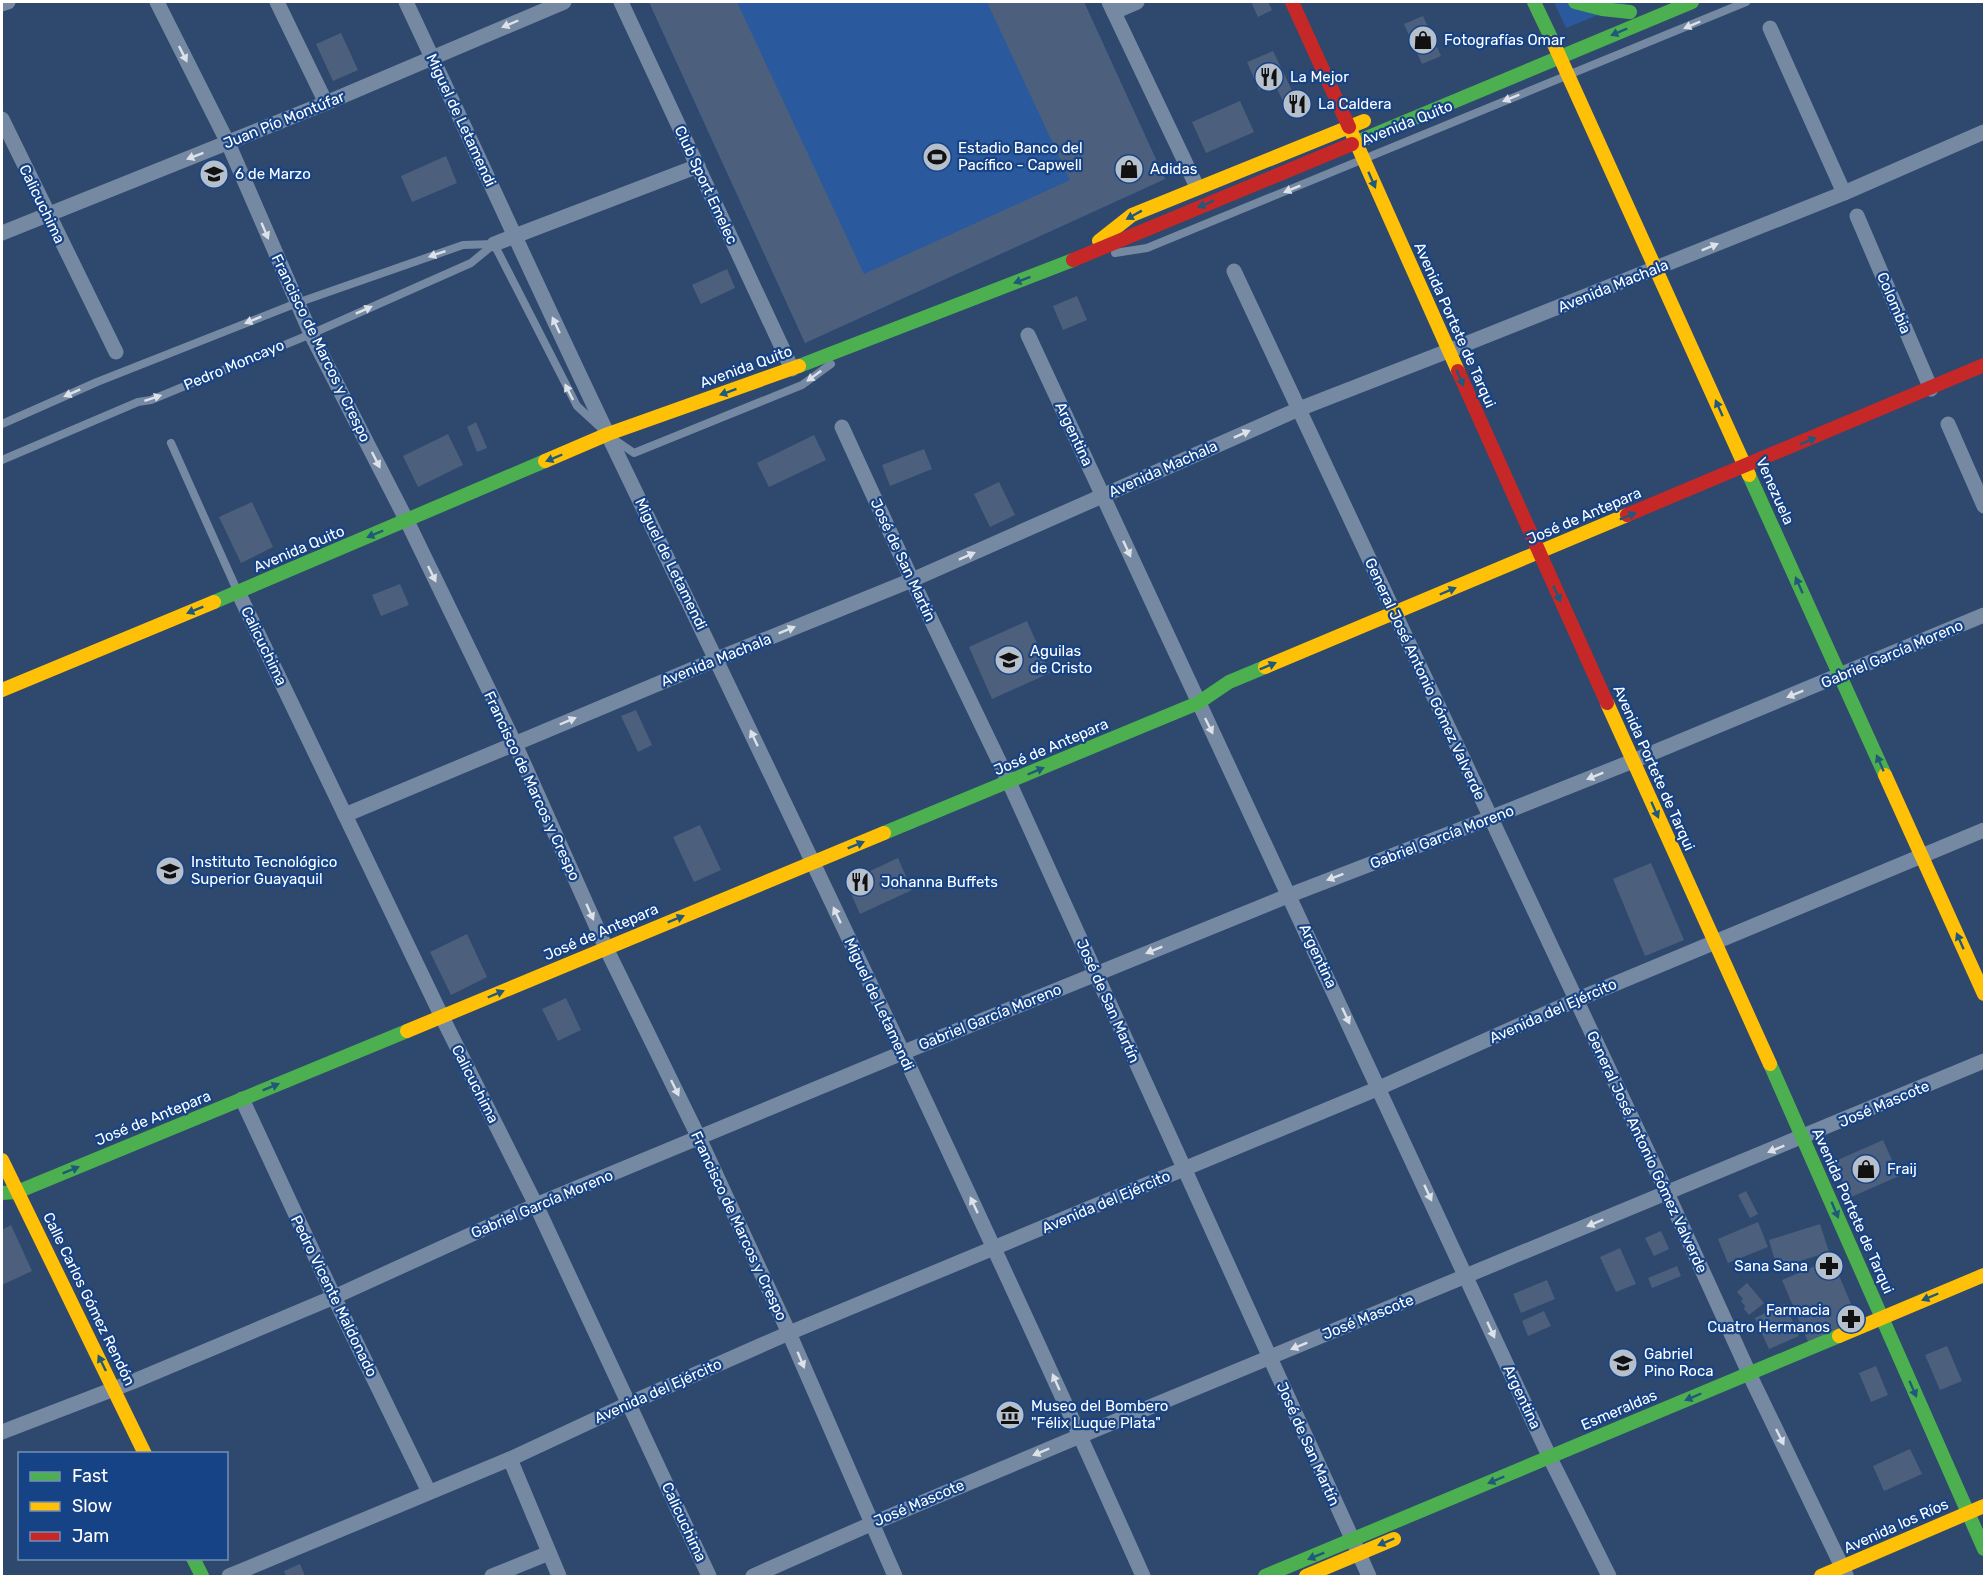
<svg xmlns="http://www.w3.org/2000/svg" width="1986" height="1578" font-family="Rubik,sans-serif">
<rect width="100%" height="100%" fill="#2f486d"/>
<g fill="#2a599d">
<path d="M649,2H1084L1165,179L805,343Z"/>
<path d="M1554,2H1630L1566,28Z"/>
</g>
<g fill="#4c607e">
<path d="M649,2H737L864,274L1070,180L987,2H1084L1165,179L805,343Z"/>
<path d="M1251,2H1268L1272,10L1258,17Z"/>
<path d="M1423,16L1441,56L1422,64L1404,24Z"/>
<path d="M341,33L358,70L333,81L316,44Z"/>
<path d="M1273,51L1302,111L1291,117L1274,83L1259,90L1247,62Z"/>
<path d="M1240,101L1254,132L1206,153L1192,122Z"/>
<path d="M446,156L457,183L412,202L401,176Z"/>
<path d="M727,269L735,288L701,304L692,285Z"/>
<path d="M1077,296L1087,320L1063,330L1053,306Z"/>
<path d="M476,422L487,448L477,452L467,427Z"/>
<path d="M448,434L463,465L418,487L403,456Z"/>
<path d="M814,435L826,460L769,487L757,463Z"/>
<path d="M924,449L932,469L890,486L882,465Z"/>
<path d="M999,482L1015,515L990,527L974,494Z"/>
<path d="M252,502L273,547L241,563L219,517Z"/>
<path d="M400,584L409,605L381,616L372,595Z"/>
<path d="M1027,621L1050,673L992,699L969,647Z"/>
<path d="M636,710L652,745L638,752L621,716Z"/>
<path d="M700,825L721,870L694,882L673,837Z"/>
<path d="M898,858L912,890L860,914L846,882Z"/>
<path d="M1651,863L1684,940L1645,956L1613,879Z"/>
<path d="M467,934L487,977L451,995L430,952Z"/>
<path d="M566,998L581,1030L558,1041L542,1009Z"/>
<path d="M1883,1140L1899,1176L1849,1198L1833,1162Z"/>
<path d="M1746,1191L1758,1214L1750,1218L1738,1195Z"/>
<path d="M1758,1222L1768,1247L1728,1263L1718,1239Z"/>
<path d="M1820,1224L1829,1252L1777,1268L1769,1240Z"/>
<path d="M11,1225L32,1271L2,1285V1230Z"/>
<path d="M1661,1231L1669,1249L1654,1256L1645,1238Z"/>
<path d="M1620,1248L1636,1284L1616,1292L1600,1257Z"/>
<path d="M1832,1259L1859,1323L1809,1344L1782,1280Z"/>
<path d="M1677,1266L1681,1276L1652,1288L1648,1278Z"/>
<path d="M1547,1280L1555,1299L1521,1313L1513,1294Z"/>
<path d="M1747,1283L1764,1303L1749,1315L1744,1309L1745,1306L1741,1301L1743,1299L1737,1292Z"/>
<path d="M1785,1304L1799,1336L1769,1349L1755,1318Z"/>
<path d="M1544,1311L1551,1326L1528,1336L1522,1321Z"/>
<path d="M1947,1346L1962,1381L1940,1390L1925,1355Z"/>
<path d="M1876,1366L1888,1395L1871,1402L1859,1373Z"/>
<path d="M1910,1449L1922,1474L1884,1491L1873,1466Z"/>
<path d="M300,1564L305,1576H286L284,1571Z"/>
</g>
<g fill="none" stroke-linecap="round" stroke-linejoin="round">
<g stroke="#7689a3" stroke-width="8">
<path d="M494,244L577,406L601,428"/>
<path d="M1115,253L1147,248L1746,2"/>
<path d="M2,424L97,382L297,303L463,245L494,244"/>
<path d="M612,438L634,453L802,385L831,364"/>
<path d="M171,443L236,588"/>
<path d="M2,460L138,402L151,400L311,334L471,263L494,244"/>
</g>
<g stroke="#7689a3" stroke-width="15">
<path d="M157,2L228,143L311,334L407,521L515,744L606,948L699,1138L789,1333L895,1576"/>
<path d="M277,2L326,103"/>
<path d="M406,2C474,146 540,293 609,437C791,815 972,1193 1143,1576"/>
<path d="M621,2L792,369"/>
<path d="M1109,2L1197,187"/>
<path d="M2,4L8,2"/>
<path d="M1114,12L1137,2"/>
<path d="M1770,28L1844,193"/>
<path d="M2,119L116,352"/>
<path d="M1857,216L1931,389"/>
<path d="M2,233L326,103L564,2"/>
<path d="M494,244L698,166"/>
<path d="M1234,271L1667,1193L1754,1384L1846,1575"/>
<path d="M1028,335L1550,1458L1609,1576"/>
<path d="M1948,424L1984,506"/>
<path d="M842,427L912,580L1009,782L1369,1576"/>
<path d="M238,592L442,1017L536,1205L709,1576"/>
<path d="M345,815L717,659L912,580L1299,409L1448,351L1844,193L1984,132"/>
<path d="M242,1099L334,1297L429,1492"/>
<path d="M2,1432L132,1382L334,1297L536,1205L902,1053L1290,895L1490,818L1633,761L1984,615"/>
<path d="M510,1459L559,1576"/>
<path d="M229,1576L510,1459L628,1404L789,1333L1379,1088L1576,1000L1984,830"/>
<path d="M492,1576L549,1553"/>
<path d="M753,1576L871,1524L1080,1436L1984,1061"/>
</g>
<g stroke="#4caf50" stroke-width="14">
<path d="M1534,2L1553,42"/>
<path d="M1575,2L1602,9L1630,12"/>
<path d="M1352,144L1692,2"/>
<path d="M799,366L1073,260"/>
<path d="M1749,475L1885,775"/>
<path d="M214,602L545,461"/>
<path d="M884,833L1198,703L1229,682L1265,667"/>
<path d="M1770,1064L1984,1549"/>
<path d="M2,1193L17,1192L407,1031"/>
<path d="M193,1558L202,1576"/>
<path d="M1265,1576L1839,1336"/>
</g>
<g stroke="#ffc107" stroke-width="14">
<path d="M1553,42L1749,475"/>
<path d="M1350,129L1458,371"/>
<path d="M1099,241L1132,215L1364,121"/>
<path d="M545,461L608,434L799,366"/>
<path d="M1265,667L1627,515"/>
<path d="M2,690L214,602"/>
<path d="M1607,703L1770,1064"/>
<path d="M1885,775L1984,994"/>
<path d="M407,1031L884,833"/>
<path d="M2,1160L145,1454"/>
<path d="M1839,1336L1984,1275"/>
<path d="M1306,1576L1394,1539"/>
<path d="M1821,1576L1984,1506"/>
</g>
<g stroke="#c62828" stroke-width="14">
<path d="M1292,2L1349,127"/>
<path d="M1073,260L1352,144"/>
<path d="M1458,371L1607,703"/>
<path d="M1627,515L1984,365"/>
</g>
</g>
<defs><path id="oneway-solid" d="M-6-.8H1V-3.2L6.5 0L1 3.2V.8H-6Z" transform="scale(1.5)"/></defs>
<g fill="#dde2e8">
<use href="#oneway-solid" transform="translate(510 24) rotate(157)"/>
<use href="#oneway-solid" transform="translate(1692 25) rotate(157)"/>
<use href="#oneway-solid" transform="translate(183 54) rotate(63)"/>
<use href="#oneway-solid" transform="translate(1511 98) rotate(158)"/>
<use href="#oneway-solid" transform="translate(195 156) rotate(159)"/>
<use href="#oneway-solid" transform="translate(1292 189) rotate(158)"/>
<use href="#oneway-solid" transform="translate(265 231) rotate(67)"/>
<use href="#oneway-solid" transform="translate(1710 247) rotate(-22)"/>
<use href="#oneway-solid" transform="translate(437 254) rotate(161)"/>
<use href="#oneway-solid" transform="translate(364 310) rotate(-24)"/>
<use href="#oneway-solid" transform="translate(253 320) rotate(158)"/>
<use href="#oneway-solid" transform="translate(556 325) rotate(-115)"/>
<use href="#oneway-solid" transform="translate(814 376) rotate(144)"/>
<use href="#oneway-solid" transform="translate(569 392) rotate(-117)"/>
<use href="#oneway-solid" transform="translate(72 393) rotate(156)"/>
<use href="#oneway-solid" transform="translate(153 398) rotate(-18)"/>
<use href="#oneway-solid" transform="translate(1242 434) rotate(-24)"/>
<use href="#oneway-solid" transform="translate(376 460) rotate(63)"/>
<use href="#oneway-solid" transform="translate(1127 549) rotate(65)"/>
<use href="#oneway-solid" transform="translate(967 556) rotate(-24)"/>
<use href="#oneway-solid" transform="translate(432 574) rotate(64)"/>
<use href="#oneway-solid" transform="translate(787 630) rotate(-22)"/>
<use href="#oneway-solid" transform="translate(1795 694) rotate(158)"/>
<use href="#oneway-solid" transform="translate(568 721) rotate(-23)"/>
<use href="#oneway-solid" transform="translate(1209 726) rotate(64)"/>
<use href="#oneway-solid" transform="translate(754 738) rotate(-115)"/>
<use href="#oneway-solid" transform="translate(1595 776) rotate(158)"/>
<use href="#oneway-solid" transform="translate(1335 877) rotate(159)"/>
<use href="#oneway-solid" transform="translate(590 912) rotate(66)"/>
<use href="#oneway-solid" transform="translate(837 915) rotate(-115)"/>
<use href="#oneway-solid" transform="translate(1154 950) rotate(158)"/>
<use href="#oneway-solid" transform="translate(1346 1016) rotate(65)"/>
<use href="#oneway-solid" transform="translate(675 1088) rotate(64)"/>
<use href="#oneway-solid" transform="translate(1776 1149) rotate(158)"/>
<use href="#oneway-solid" transform="translate(1428 1193) rotate(65)"/>
<use href="#oneway-solid" transform="translate(974 1205) rotate(-115)"/>
<use href="#oneway-solid" transform="translate(1595 1223) rotate(157)"/>
<use href="#oneway-solid" transform="translate(1491 1330) rotate(65)"/>
<use href="#oneway-solid" transform="translate(1299 1346) rotate(158)"/>
<use href="#oneway-solid" transform="translate(801 1360) rotate(67)"/>
<use href="#oneway-solid" transform="translate(1056 1382) rotate(-114)"/>
<use href="#oneway-solid" transform="translate(1780 1437) rotate(64)"/>
<use href="#oneway-solid" transform="translate(1041 1452) rotate(157)"/>
</g>
<g fill="#21597b">
<use href="#oneway-solid" transform="translate(1619 32) rotate(157)"/>
<use href="#oneway-solid" transform="translate(1372 180) rotate(66)"/>
<use href="#oneway-solid" transform="translate(1206 204) rotate(157)"/>
<use href="#oneway-solid" transform="translate(1134 215) rotate(151)"/>
<use href="#oneway-solid" transform="translate(1022 280) rotate(159)"/>
<use href="#oneway-solid" transform="translate(1460 378) rotate(66)"/>
<use href="#oneway-solid" transform="translate(728 392) rotate(160)"/>
<use href="#oneway-solid" transform="translate(1719 408) rotate(-114)"/>
<use href="#oneway-solid" transform="translate(1808 441) rotate(-23)"/>
<use href="#oneway-solid" transform="translate(554 458) rotate(157)"/>
<use href="#oneway-solid" transform="translate(1628 516) rotate(-23)"/>
<use href="#oneway-solid" transform="translate(375 534) rotate(157)"/>
<use href="#oneway-solid" transform="translate(1799 585) rotate(-114)"/>
<use href="#oneway-solid" transform="translate(1448 591) rotate(-23)"/>
<use href="#oneway-solid" transform="translate(1557 594) rotate(65)"/>
<use href="#oneway-solid" transform="translate(195 610) rotate(158)"/>
<use href="#oneway-solid" transform="translate(1268 666) rotate(-22)"/>
<use href="#oneway-solid" transform="translate(1880 763) rotate(-114)"/>
<use href="#oneway-solid" transform="translate(1036 771) rotate(-23)"/>
<use href="#oneway-solid" transform="translate(1655 810) rotate(66)"/>
<use href="#oneway-solid" transform="translate(856 845) rotate(-22)"/>
<use href="#oneway-solid" transform="translate(676 919) rotate(-22)"/>
<use href="#oneway-solid" transform="translate(1960 941) rotate(-114)"/>
<use href="#oneway-solid" transform="translate(496 994) rotate(-23)"/>
<use href="#oneway-solid" transform="translate(271 1087) rotate(-22)"/>
<use href="#oneway-solid" transform="translate(71 1170) rotate(-22)"/>
<use href="#oneway-solid" transform="translate(1835 1210) rotate(67)"/>
<use href="#oneway-solid" transform="translate(1930 1297) rotate(157)"/>
<use href="#oneway-solid" transform="translate(102 1363) rotate(-116)"/>
<use href="#oneway-solid" transform="translate(1913 1389) rotate(66)"/>
<use href="#oneway-solid" transform="translate(1693 1397) rotate(157)"/>
<use href="#oneway-solid" transform="translate(1496 1480) rotate(157)"/>
<use href="#oneway-solid" transform="translate(1386 1542) rotate(157)"/>
<use href="#oneway-solid" transform="translate(1316 1556) rotate(158)"/>
</g>
<defs>
<g id="shop-disc" transform="scale(1.5)"><circle r="9.5" fill="#b6bfcc" stroke="#164386"/><path d="M-5-2.5h2.3a2.7 3.5 0 0 1 5.4 0H5L5.5 6h-11ZM-1.5-2.5h3a1.5 2.3 0 0 0-3 0Z" fill="#111"/></g>
<g id="restaurant-disc" transform="scale(1.5)"><circle r="9.5" fill="#b6bfcc" stroke="#164386"/><path d="M-5-6h1v4h1v-4h1v4h1v-4h1v5L-1.5 .5V6h-2V.5L-5-1ZM5-6V6H3V1.5H1.5Q1.5-4 5-6Z" fill="#111"/></g>
<g id="stadium-disc" transform="scale(1.5)"><circle r="9.5" fill="#b6bfcc" stroke="#164386"/><path d="M0-5a6.5 5 0 1 0 0 10a6.5 5 0 1 0 0-10ZM-3.5-1.8h7v3.6h-7Z" fill="#111"/></g>
<g id="university-disc" transform="scale(1.5)"><circle r="9.5" fill="#b6bfcc" stroke="#164386"/><path d="M0-5L7-2L0 1L-7-2ZM-4 1L0 2.5L4 1V4Q0 6-4 4Z" fill="#111"/></g>
<g id="school-disc" transform="scale(1.5)"><circle r="9.5" fill="#b6bfcc" stroke="#164386"/><path d="M0-5L7-2L0 1L-7-2ZM-4 1L0 2.5L4 1V4Q0 6-4 4Z" fill="#111"/></g>
<g id="pharmacy-disc" transform="scale(1.5)"><circle r="9.5" fill="#b6bfcc" stroke="#164386"/><path d="M-2-6h4v4h4v4h-4v4h-4v-4h-4v-4h4Z" fill="#111"/></g>
<g id="museum-disc" transform="scale(1.5)"><circle r="9.5" fill="#b6bfcc" stroke="#164386"/><path d="M0-6L6-3V-2H-6V-3ZM-5-1h2V3h-2ZM-1-1h2V3h-2ZM3-1h2V3H3ZM-6 4H6V6H-6Z" fill="#111"/></g>
</defs>
<g fill-rule="evenodd">
<use href="#shop-disc" x="1423" y="40"/>
<use href="#restaurant-disc" x="1269" y="77"/>
<use href="#restaurant-disc" x="1297" y="104"/>
<use href="#stadium-disc" x="937" y="157"/>
<use href="#shop-disc" x="1129" y="169"/>
<use href="#university-disc" x="214" y="174"/>
<use href="#school-disc" x="1009" y="660"/>
<use href="#school-disc" x="170" y="871"/>
<use href="#restaurant-disc" x="860" y="882"/>
<use href="#shop-disc" x="1866" y="1169"/>
<use href="#pharmacy-disc" x="1829" y="1266"/>
<use href="#pharmacy-disc" x="1851" y="1319"/>
<use href="#school-disc" x="1623" y="1363"/>
<use href="#museum-disc" x="1010" y="1415"/>
</g>
<g text-anchor="middle" dominant-baseline="central" stroke-width="4.5" stroke-linejoin="round" paint-order="stroke">
<g font-size="15" fill="#fff" stroke="#164386" text-anchor="start">
<text x="1444" y="40">Fotografías Omar</text>
<text x="1290" y="77">La Mejor</text>
<text x="1318" y="104">La Caldera</text>
<text x="958" y="148">Estadio Banco del<tspan x="958" dy="17">Pacífico - Capwell</tspan></text>
<text x="1150" y="169">Adidas</text>
<text x="235" y="174">6 de Marzo</text>
<text x="1030" y="651">Aguilas<tspan x="1030" dy="17">de Cristo</tspan></text>
<text x="191" y="862">Instituto Tecnológico<tspan x="191" dy="17">Superior Guayaquil</tspan></text>
<text x="881" y="882">Johanna Buffets</text>
<text x="1887" y="1169">Fraij</text>
<text x="1808" y="1266" text-anchor="end">Sana Sana</text>
<text x="1830" y="1310" text-anchor="end">Farmacia<tspan x="1830" dy="17">Cuatro Hermanos</tspan></text>
<text x="1644" y="1354">Gabriel<tspan x="1644" dy="17">Pino Roca</tspan></text>
<text x="1031" y="1406">Museo del Bombero<tspan x="1031" dy="17">"Félix Luque Plata"</tspan></text>
</g>
<g font-size="15" fill="#fff" stroke="#164386">
<text transform="translate(284 120) rotate(-22)">Juan Pío Montúfar</text>
<text transform="translate(461 120) rotate(65)">Miguel de Letamendi</text>
<text transform="translate(1407 123) rotate(-22)">Avenida Quito</text>
<text transform="translate(706 185) rotate(65)">Club Sport Emelec</text>
<text transform="translate(42 204) rotate(64)">Calicuchima</text>
<text transform="translate(1613 286) rotate(-22)">Avenida Machala</text>
<text transform="translate(1894 303) rotate(67)">Colombia</text>
<text transform="translate(1455 325) rotate(66)">Avenida Portete de Tarqui</text>
<text transform="translate(321 348) rotate(64)">Francisco de Marcos y Crespo</text>
<text transform="translate(234 365) rotate(-23)">Pedro Moncayo</text>
<text transform="translate(746 367) rotate(-20)">Avenida Quito</text>
<text transform="translate(1074 434) rotate(65)">Argentina</text>
<text transform="translate(1163 469) rotate(-24)">Avenida Machala</text>
<text transform="translate(1775 491) rotate(66)">Venezuela</text>
<text transform="translate(1584 516) rotate(-23)">José de Antepara</text>
<text transform="translate(299 549) rotate(-23)">Avenida Quito</text>
<text transform="translate(903 560) rotate(65)">José de San Martín</text>
<text transform="translate(671 564) rotate(64)">Miguel de Letamendi</text>
<text transform="translate(264 646) rotate(64)">Calicuchima</text>
<text transform="translate(1892 654) rotate(-23)">Gabriel García Moreno</text>
<text transform="translate(716 660) rotate(-22)">Avenida Machala</text>
<text transform="translate(1425 679) rotate(65)">General José Antonio Gómez Valverde</text>
<text transform="translate(1051 747) rotate(-23)">José de Antepara</text>
<text transform="translate(1654 768) rotate(66)">Avenida Portete de Tarqui</text>
<text transform="translate(532 786) rotate(65)">Francisco de Marcos y Crespo</text>
<text transform="translate(1442 837) rotate(-21)">Gabriel García Moreno</text>
<text transform="translate(601 932) rotate(-23)">José de Antepara</text>
<text transform="translate(1318 956) rotate(65)">Argentina</text>
<text transform="translate(1108 1001) rotate(66)">José de San Martín</text>
<text transform="translate(879 1004) rotate(65)">Miguel de Letamendi</text>
<text transform="translate(1553 1011) rotate(-24)">Avenida del Ejército</text>
<text transform="translate(990 1017) rotate(-22)">Gabriel García Moreno</text>
<text transform="translate(475 1084) rotate(63)">Calicuchima</text>
<text transform="translate(1884 1104) rotate(-23)">José Mascote</text>
<text transform="translate(153 1118) rotate(-22)">José de Antepara</text>
<text transform="translate(1647 1152) rotate(65)">General José Antonio Gómez Valverde</text>
<text transform="translate(1106 1202) rotate(-23)">Avenida del Ejército</text>
<text transform="translate(542 1204) rotate(-23)">Gabriel García Moreno</text>
<text transform="translate(1853 1211) rotate(66)">Avenida Portete de Tarqui</text>
<text transform="translate(739 1226) rotate(65)">Francisco de Marcos y Crespo</text>
<text transform="translate(334 1296) rotate(64)">Pedro Vicente Maldonado</text>
<text transform="translate(89 1299) rotate(64)">Calle Carlos Gómez Rendón</text>
<text transform="translate(1368 1317) rotate(-22)">José Mascote</text>
<text transform="translate(658 1391) rotate(-24)">Avenida del Ejército</text>
<text transform="translate(1522 1397) rotate(65)">Argentina</text>
<text transform="translate(1619 1410) rotate(-23)">Esmeraldas</text>
<text transform="translate(1308 1444) rotate(66)">José de San Martín</text>
<text transform="translate(919 1503) rotate(-23)">José Mascote</text>
<text transform="translate(684 1522) rotate(65)">Calicuchima</text>
<text transform="translate(1896 1526) rotate(-24)">Avenida los Ríos</text>
</g>
</g>
<rect width="1986" height="1578" fill="none" stroke="#ffffff" stroke-width="6"/>
<rect x="18" y="1452" width="210" height="108" fill="#164386" stroke="#738eb6" stroke-width="1.5"/>
<rect x="30" y="1472" width="30" height="9" fill="#4caf50" stroke="#738eb6" stroke-width="1.5"/>
<text x="72" y="1482" font-size="18" fill="#ffffff">Fast</text>
<rect x="30" y="1502" width="30" height="9" fill="#ffc107" stroke="#738eb6" stroke-width="1.5"/>
<text x="72" y="1512" font-size="18" fill="#ffffff">Slow</text>
<rect x="30" y="1532" width="30" height="9" fill="#c62828" stroke="#738eb6" stroke-width="1.5"/>
<text x="72" y="1542" font-size="18" fill="#ffffff">Jam</text>
</svg>
